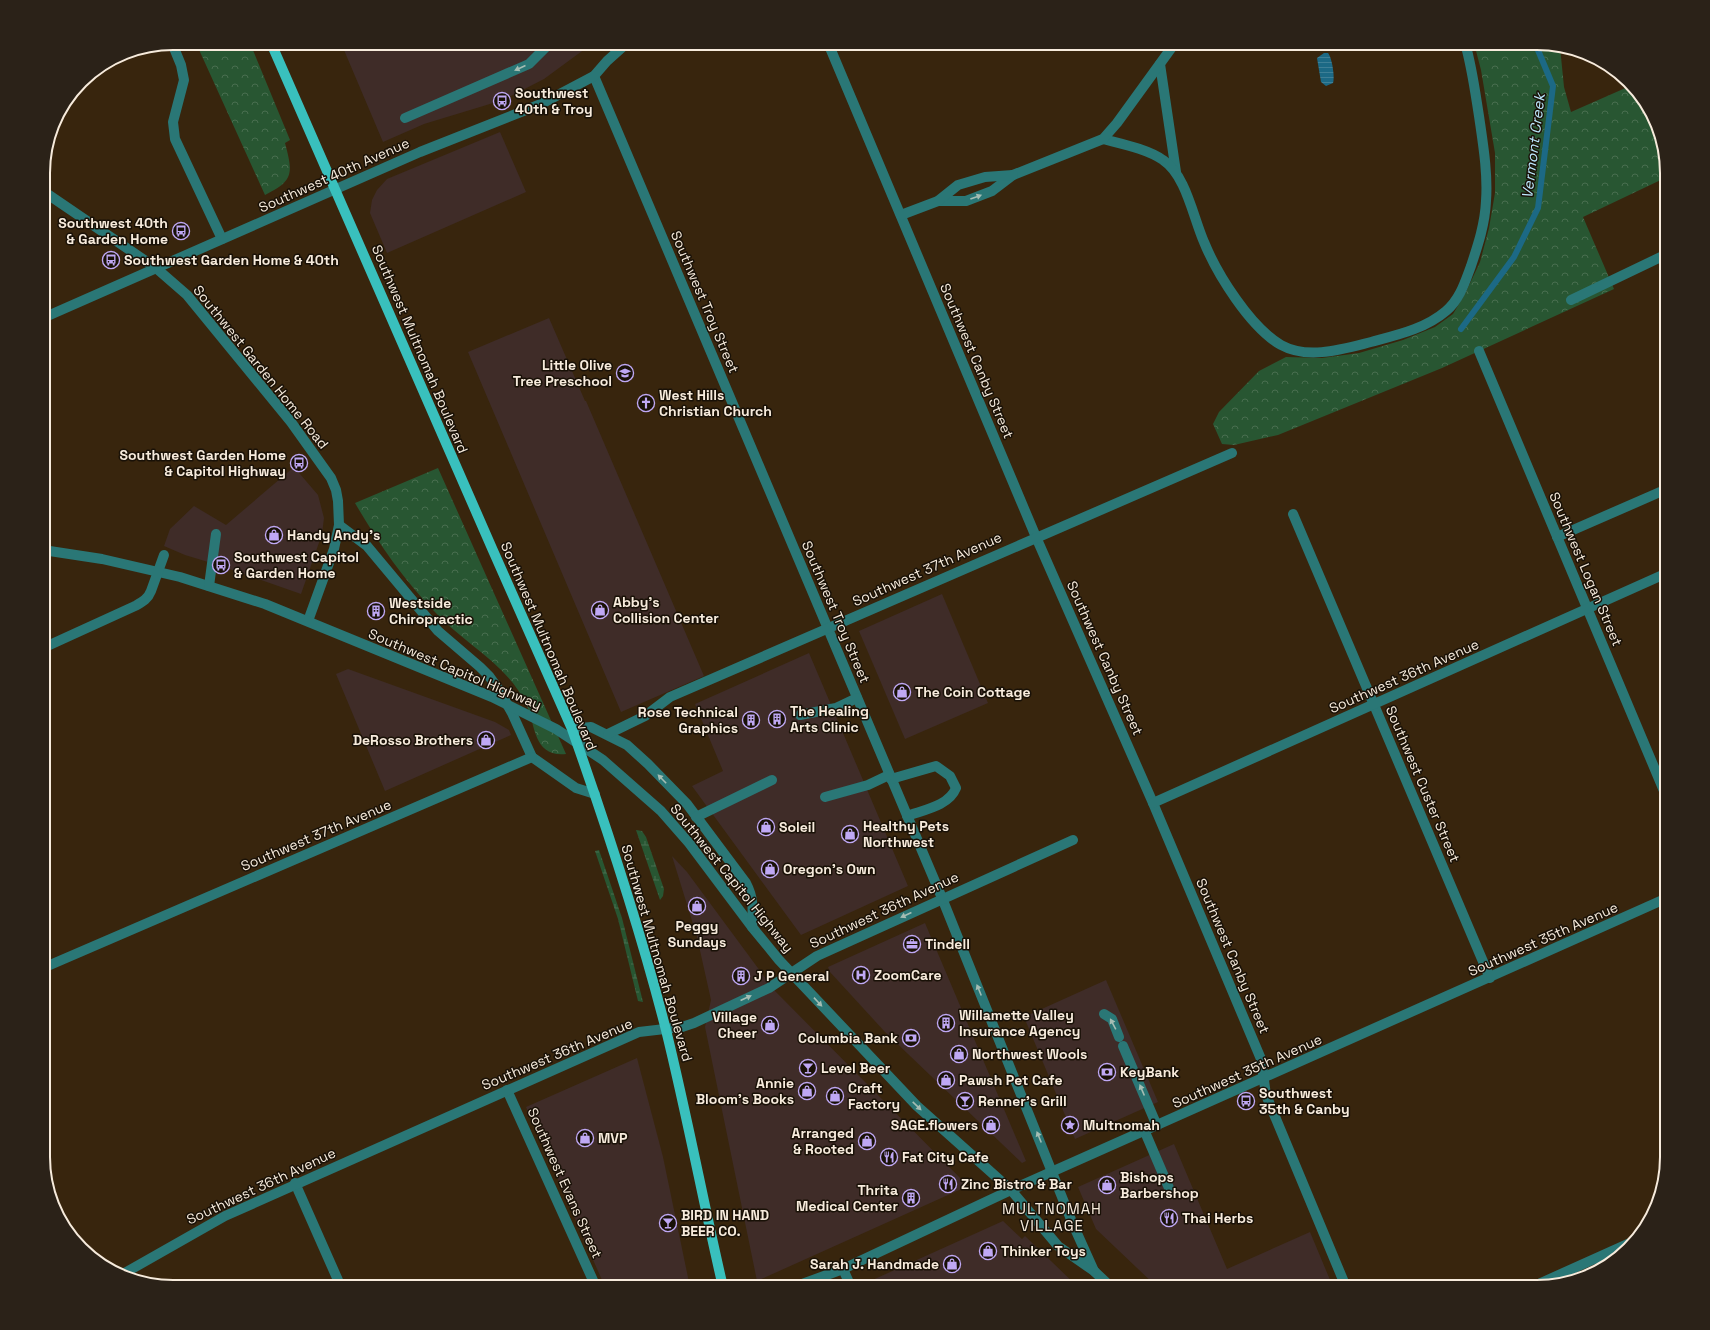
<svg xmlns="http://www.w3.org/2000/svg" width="1710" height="1330" font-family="'Space Grotesk',sans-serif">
<defs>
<pattern id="forest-crowns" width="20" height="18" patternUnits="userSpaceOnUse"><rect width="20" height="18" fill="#285632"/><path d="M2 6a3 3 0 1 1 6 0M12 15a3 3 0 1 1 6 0" fill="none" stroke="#486e4f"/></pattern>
<pattern id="wetland-marsh" width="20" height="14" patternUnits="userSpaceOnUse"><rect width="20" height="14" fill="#285632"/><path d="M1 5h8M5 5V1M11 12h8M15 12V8" fill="none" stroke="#486e4f"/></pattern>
<pattern id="water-rules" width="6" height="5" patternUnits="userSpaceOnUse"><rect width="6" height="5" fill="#1c6985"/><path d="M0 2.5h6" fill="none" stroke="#3e7f96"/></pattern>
</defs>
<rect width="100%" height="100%" fill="#38250d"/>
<g fill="#3f2c28">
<path d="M341,43H593L544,79L503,100L424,124L383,142Z"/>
<path d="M500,132L526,192L387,253L370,213L372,200L377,190L387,179Z"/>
<path d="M549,318L585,401H586L704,676L621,712L468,352Z"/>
<path d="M294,467L318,495L324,518L322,534L301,594L218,565L185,555L164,546L170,529L194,506L226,525Z"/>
<path d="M942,594L988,703L905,739L859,631Z"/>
<path d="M809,653L908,886L801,935L692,786L723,771L695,704Z"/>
<path d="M348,669L495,722L509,730L511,735L385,791L336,674Z"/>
<path d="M672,856L687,872L775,991L968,1186L757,1281L705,1027L711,1000L697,937Z"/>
<path d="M925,923L1026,1161L1022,1163L885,1032L830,972L828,967Z"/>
<path d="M1106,980L1158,1102L1075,1139L1024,1017Z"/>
<path d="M637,1058L663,1157L690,1287H605L526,1107Z"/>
<path d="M1174,1144L1227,1269L1310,1232L1333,1287H1157L1096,1229L1078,1187Z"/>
<path d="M1003,1221L1022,1239L1025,1236L1078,1287H857Z"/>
</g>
<g fill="url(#forest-crowns)">
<path d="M196,43H250L290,140L285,143C293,173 294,181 265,195Z"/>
<path d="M1474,43H1537L1560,47L1564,87L1571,112L1630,86L1653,115L1667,177L1583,217L1614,289L1442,368L1278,435L1234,445L1222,444L1213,424L1219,412L1259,371L1286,357L1322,358L1359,353L1403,340L1435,327L1453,314L1465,294L1480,262L1489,228L1495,193V153L1481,70Z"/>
<path d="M438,468L566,754C534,757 536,728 527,706C508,664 464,644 434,611C403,579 377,541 355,503Z"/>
</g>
<g fill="url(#wetland-marsh)">
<path d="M636,830L642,831L646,837L664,889L663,896L660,900Z"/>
<path d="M599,850L622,918L643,1002L638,1001L618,919L595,851Z"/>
</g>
<path fill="url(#water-rules)" d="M1324,53H1328C1332,58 1335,77 1333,83L1326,86L1321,82L1317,58Z"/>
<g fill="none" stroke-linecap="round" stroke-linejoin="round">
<path stroke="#1c6985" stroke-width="6" d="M1461,329L1514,257L1538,208L1553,86L1535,43"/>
<g stroke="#2a7776" stroke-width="10">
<path d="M172,43L181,65L184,80L173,122L175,139L222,239"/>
<path d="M828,43L1036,537L1153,803L1261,1059L1266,1095L1346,1287"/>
<path d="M1160,64L1176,172"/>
<path d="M594,76L942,898L1072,1222L1094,1271"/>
<path d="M405,118L529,64L550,43"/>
<path d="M1103,139C1122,144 1147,149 1163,160C1186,175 1193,217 1204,242C1217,274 1250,327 1281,345C1308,360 1343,349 1371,342C1397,335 1425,329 1446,311C1460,299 1465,282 1471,266C1478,245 1485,224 1486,201C1488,173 1483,144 1479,116C1475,91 1472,67 1465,43"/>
<path d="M43,191L156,268L187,295L291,422L331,478L336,490L338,501L339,525L334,549L308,621"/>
<path d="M938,201H966L992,191L1013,175L1103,139L1117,123L1175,43"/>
<path d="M901,215L938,201L958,185L985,177L1013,175"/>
<path d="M1571,300L1667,254"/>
<path d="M43,318L420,152L541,104L594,76L607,61L627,43"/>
<path d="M1479,351L1667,798"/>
<path d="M1293,514L1490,978"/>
<path d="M339,525L367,546L438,631L480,667L489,676L499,690L512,713L532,757L576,788L595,794"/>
<path d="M1557,537L1660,492"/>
<path d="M43,550L102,559L180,577L265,604L492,697L556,729L603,760L661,811L689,843L752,927L779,960L917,1106L1011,1190L1058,1246L1094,1271L1111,1287"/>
<path d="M209,586L216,534"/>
<path d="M43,648L135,606C142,602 148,599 151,591L164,555"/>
<path d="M800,715L836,708L857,698"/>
<path d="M572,729L591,727L627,745L648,764L687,804L746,883C754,898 753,910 752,927"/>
<path d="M608,734L645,716L670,697L1232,453"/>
<path d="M891,779L936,766L950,776L956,788C949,806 923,810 907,816"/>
<path d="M825,797L868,785L889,775"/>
<path d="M1153,803L1667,573"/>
<path d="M696,817L772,780"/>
<path d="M43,968L532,757"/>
<path d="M1104,1014L1112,1019L1119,1037"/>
<path d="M1123,1046L1157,1126"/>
<path d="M507,1090L596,1287"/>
<path d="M1145,1132L1169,1188"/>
<path d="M295,1183L341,1287"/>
<path d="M843,1269L851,1287"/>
<path d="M121,1275L225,1216L639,1032L682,1027L694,1023L769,988L817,956L1073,840"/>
<path d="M794,1287L843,1269L1011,1190L1667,898"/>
<path d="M1532,1287L1632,1242"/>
</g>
<path stroke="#39c0bd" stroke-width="10" d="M271,43C372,271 470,501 572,729C607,828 640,928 666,1030C687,1115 703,1201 723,1287"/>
</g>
<defs><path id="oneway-solid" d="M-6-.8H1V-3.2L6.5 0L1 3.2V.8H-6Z"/></defs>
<g fill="#a5bdb3">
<use href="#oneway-solid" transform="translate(520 68) rotate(156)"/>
<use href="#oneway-solid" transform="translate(976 197) rotate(-20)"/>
<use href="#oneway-solid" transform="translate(662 779) rotate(-134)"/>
<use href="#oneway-solid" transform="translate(906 915) rotate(155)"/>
<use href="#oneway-solid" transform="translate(979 990) rotate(-112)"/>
<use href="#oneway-solid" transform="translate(746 998) rotate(-25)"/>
<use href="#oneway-solid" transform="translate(818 1002) rotate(47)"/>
<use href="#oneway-solid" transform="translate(1113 1024) rotate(-118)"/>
<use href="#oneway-solid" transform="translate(1142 1090) rotate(-113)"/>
<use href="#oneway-solid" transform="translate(917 1106) rotate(44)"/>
<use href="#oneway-solid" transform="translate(1039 1137) rotate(-112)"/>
</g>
<defs>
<g id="bus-ring" transform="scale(0.9)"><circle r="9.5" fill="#191107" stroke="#bfa8f4" stroke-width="1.5"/><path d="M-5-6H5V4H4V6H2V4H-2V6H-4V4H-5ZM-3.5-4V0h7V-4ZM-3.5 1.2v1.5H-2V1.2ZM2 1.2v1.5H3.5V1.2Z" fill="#bfa8f4"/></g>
<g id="school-ring" transform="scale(0.9)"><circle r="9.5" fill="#191107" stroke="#bfa8f4" stroke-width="1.5"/><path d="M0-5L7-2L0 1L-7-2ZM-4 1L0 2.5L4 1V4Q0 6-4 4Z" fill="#bfa8f4"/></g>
<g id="church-ring" transform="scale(0.9)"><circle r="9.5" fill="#191107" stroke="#bfa8f4" stroke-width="1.5"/><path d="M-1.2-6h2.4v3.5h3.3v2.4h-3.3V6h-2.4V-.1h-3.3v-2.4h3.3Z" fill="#bfa8f4"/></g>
<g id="shop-ring" transform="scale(0.9)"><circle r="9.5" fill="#191107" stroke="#bfa8f4" stroke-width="1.5"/><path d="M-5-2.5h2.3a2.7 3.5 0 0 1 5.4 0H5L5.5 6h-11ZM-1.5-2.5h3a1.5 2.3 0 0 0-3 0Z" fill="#bfa8f4"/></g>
<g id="building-ring" transform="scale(0.9)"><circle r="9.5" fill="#191107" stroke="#bfa8f4" stroke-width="1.5"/><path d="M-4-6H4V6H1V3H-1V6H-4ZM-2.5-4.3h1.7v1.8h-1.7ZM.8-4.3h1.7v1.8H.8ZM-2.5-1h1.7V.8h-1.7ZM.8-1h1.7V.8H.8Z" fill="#bfa8f4"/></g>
<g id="office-ring" transform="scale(0.9)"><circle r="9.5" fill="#191107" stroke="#bfa8f4" stroke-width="1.5"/><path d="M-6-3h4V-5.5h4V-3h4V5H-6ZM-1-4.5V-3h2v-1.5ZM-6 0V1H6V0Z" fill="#bfa8f4"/></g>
<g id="hospital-ring" transform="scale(0.9)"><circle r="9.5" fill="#191107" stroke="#bfa8f4" stroke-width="1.5"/><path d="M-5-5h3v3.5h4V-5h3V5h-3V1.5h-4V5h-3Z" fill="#bfa8f4"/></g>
<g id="bank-ring" transform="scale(0.9)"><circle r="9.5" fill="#191107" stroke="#bfa8f4" stroke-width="1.5"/><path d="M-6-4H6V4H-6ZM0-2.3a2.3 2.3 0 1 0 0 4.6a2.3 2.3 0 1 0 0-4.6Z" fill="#bfa8f4"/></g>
<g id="bar-ring" transform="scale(0.9)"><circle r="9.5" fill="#191107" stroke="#bfa8f4" stroke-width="1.5"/><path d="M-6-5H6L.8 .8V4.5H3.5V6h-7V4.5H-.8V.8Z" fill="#bfa8f4"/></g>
<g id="sight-ring" transform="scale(0.9)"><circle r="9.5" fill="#191107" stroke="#bfa8f4" stroke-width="1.5"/><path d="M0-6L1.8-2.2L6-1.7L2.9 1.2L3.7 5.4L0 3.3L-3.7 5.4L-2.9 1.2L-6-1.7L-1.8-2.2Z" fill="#bfa8f4"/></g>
<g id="restaurant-ring" transform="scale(0.9)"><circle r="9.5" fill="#191107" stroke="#bfa8f4" stroke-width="1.5"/><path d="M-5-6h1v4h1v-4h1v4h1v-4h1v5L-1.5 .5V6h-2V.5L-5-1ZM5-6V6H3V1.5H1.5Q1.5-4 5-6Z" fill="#bfa8f4"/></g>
</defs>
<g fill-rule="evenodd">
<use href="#bus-ring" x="502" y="101"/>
<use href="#bus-ring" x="181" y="231"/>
<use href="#bus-ring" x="111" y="260"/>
<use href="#school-ring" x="625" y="373"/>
<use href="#church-ring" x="646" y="403"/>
<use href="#bus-ring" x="299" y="463"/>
<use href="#shop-ring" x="274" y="535"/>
<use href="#bus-ring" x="221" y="565"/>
<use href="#shop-ring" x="600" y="610"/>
<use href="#building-ring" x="376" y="611"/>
<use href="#shop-ring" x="902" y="692"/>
<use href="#building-ring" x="777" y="719"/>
<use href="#building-ring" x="751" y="720"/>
<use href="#shop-ring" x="486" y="740"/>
<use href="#shop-ring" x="766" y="827"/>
<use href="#shop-ring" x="850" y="834"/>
<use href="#shop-ring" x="770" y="869"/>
<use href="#shop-ring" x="697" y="906"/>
<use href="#office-ring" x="912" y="944"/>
<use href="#hospital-ring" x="861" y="975"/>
<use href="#building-ring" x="741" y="976"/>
<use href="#building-ring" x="946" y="1023"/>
<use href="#shop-ring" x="770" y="1025"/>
<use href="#bank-ring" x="911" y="1038"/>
<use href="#shop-ring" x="959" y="1054"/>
<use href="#bar-ring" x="808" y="1068"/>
<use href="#bank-ring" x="1107" y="1072"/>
<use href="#shop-ring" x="946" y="1080"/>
<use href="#shop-ring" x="807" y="1091"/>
<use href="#shop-ring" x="835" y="1096"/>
<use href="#bar-ring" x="965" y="1101"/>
<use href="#bus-ring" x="1246" y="1101"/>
<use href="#shop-ring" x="991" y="1125"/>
<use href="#sight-ring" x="1070" y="1125"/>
<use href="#shop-ring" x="585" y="1138"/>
<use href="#shop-ring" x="867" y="1141"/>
<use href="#restaurant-ring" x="889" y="1157"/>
<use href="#restaurant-ring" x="948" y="1184"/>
<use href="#shop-ring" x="1107" y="1185"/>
<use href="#building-ring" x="911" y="1198"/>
<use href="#restaurant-ring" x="1169" y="1218"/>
<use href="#bar-ring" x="668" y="1223"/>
<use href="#shop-ring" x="988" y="1251"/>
<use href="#shop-ring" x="952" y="1264"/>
</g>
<g text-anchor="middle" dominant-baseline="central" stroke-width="3" stroke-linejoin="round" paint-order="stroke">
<g font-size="14" font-weight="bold" fill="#f7ebdc" stroke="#191107" text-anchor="start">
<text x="515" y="93">Southwest<tspan x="515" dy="16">40th &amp; Troy</tspan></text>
<text x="168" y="223" text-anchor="end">Southwest 40th<tspan x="168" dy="16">&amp; Garden Home</tspan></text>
<text x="124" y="260">Southwest Garden Home &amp; 40th</text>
<text x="612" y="365" text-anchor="end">Little Olive<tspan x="612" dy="16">Tree Preschool</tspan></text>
<text x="659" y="395">West Hills<tspan x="659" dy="16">Christian Church</tspan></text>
<text x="286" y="455" text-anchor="end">Southwest Garden Home<tspan x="286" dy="16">&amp; Capitol Highway</tspan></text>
<text x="287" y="535">Handy Andy's</text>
<text x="234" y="557">Southwest Capitol<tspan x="234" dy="16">&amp; Garden Home</tspan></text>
<text x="613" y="602">Abby's<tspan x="613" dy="16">Collision Center</tspan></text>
<text x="389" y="603">Westside<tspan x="389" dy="16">Chiropractic</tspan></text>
<text x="915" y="692">The Coin Cottage</text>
<text x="790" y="711">The Healing<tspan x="790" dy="16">Arts Clinic</tspan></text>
<text x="738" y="712" text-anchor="end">Rose Technical<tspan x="738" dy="16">Graphics</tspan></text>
<text x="473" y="740" text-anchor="end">DeRosso Brothers</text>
<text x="863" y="826">Healthy Pets<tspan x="863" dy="16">Northwest</tspan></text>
<text x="779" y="827">Soleil</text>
<text x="783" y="869">Oregon's Own</text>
<text x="697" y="926" text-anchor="middle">Peggy<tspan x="697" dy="16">Sundays</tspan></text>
<text x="925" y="944">Tindell</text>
<text x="874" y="975">ZoomCare</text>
<text x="754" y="976">J P General</text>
<text x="959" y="1015">Willamette Valley<tspan x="959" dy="16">Insurance Agency</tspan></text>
<text x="757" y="1017" text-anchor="end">Village<tspan x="757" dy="16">Cheer</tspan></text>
<text x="898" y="1038" text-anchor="end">Columbia Bank</text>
<text x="972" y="1054">Northwest Wools</text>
<text x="821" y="1068">Level Beer</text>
<text x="1120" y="1072">KeyBank</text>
<text x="959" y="1080">Pawsh Pet Cafe</text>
<text x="794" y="1083" text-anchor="end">Annie<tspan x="794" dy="16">Bloom's Books</tspan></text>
<text x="848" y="1088">Craft<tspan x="848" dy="16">Factory</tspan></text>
<text x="1259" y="1093">Southwest<tspan x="1259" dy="16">35th &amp; Canby</tspan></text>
<text x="978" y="1101">Renner's Grill</text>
<text x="978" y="1125" text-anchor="end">SAGE.flowers</text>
<text x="1083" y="1125">Multnomah</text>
<text x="854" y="1133" text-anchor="end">Arranged<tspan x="854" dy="16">&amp; Rooted</tspan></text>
<text x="598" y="1138">MVP</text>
<text x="902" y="1157">Fat City Cafe</text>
<text x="1120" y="1177">Bishops<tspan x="1120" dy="16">Barbershop</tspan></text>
<text x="961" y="1184">Zinc Bistro &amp; Bar</text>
<text x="898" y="1190" text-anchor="end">Thrita<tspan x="898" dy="16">Medical Center</tspan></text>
<text x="681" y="1215">BIRD IN HAND<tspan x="681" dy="16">BEER CO.</tspan></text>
<text x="1182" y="1218">Thai Herbs</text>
<text x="1001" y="1251">Thinker Toys</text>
<text x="939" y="1264" text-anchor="end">Sarah J. Handmade</text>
</g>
<g font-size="14" fill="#f7ebdc" stroke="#191107">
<text transform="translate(334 175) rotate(-24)">Southwest 40th Avenue</text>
<text transform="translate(705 302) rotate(67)">Southwest Troy Street</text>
<text transform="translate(420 349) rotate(67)">Southwest Multnomah Boulevard</text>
<text transform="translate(977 361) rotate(67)">Southwest Canby Street</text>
<text transform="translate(261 367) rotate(51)">Southwest Garden Home Road</text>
<text transform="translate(927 569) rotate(-24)">Southwest 37th Avenue</text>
<text transform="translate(1586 569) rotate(67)">Southwest Logan Street</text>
<text transform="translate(836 612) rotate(67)">Southwest Troy Street</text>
<text transform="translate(549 646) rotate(67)">Southwest Multnomah Boulevard</text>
<text transform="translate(1105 658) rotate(66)">Southwest Canby Street</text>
<text transform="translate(455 669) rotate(23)">Southwest Capitol Highway</text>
<text transform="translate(1404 676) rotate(-24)">Southwest 36th Avenue</text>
<text transform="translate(1423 784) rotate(67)">Southwest Custer Street</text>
<text transform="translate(316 835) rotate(-23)">Southwest 37th Avenue</text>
<text transform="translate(732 878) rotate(51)">Southwest Capitol Highway</text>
<text transform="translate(884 910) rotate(-25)">Southwest 36th Avenue</text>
<text transform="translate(1543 939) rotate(-24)">Southwest 35th Avenue</text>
<text transform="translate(657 953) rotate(74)">Southwest Multnomah Boulevard</text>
<text transform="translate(1233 956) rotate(67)">Southwest Canby Street</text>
<text transform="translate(557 1054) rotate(-23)">Southwest 36th Avenue</text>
<text transform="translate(1247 1071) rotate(-24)">Southwest 35th Avenue</text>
<text transform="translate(565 1183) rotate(66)">Southwest Evans Street</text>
<text transform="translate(261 1186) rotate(-25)">Southwest 36th Avenue</text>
</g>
<g font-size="15" font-style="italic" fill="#bce9fe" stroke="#191107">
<text transform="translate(1533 146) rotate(-83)">Vermont Creek</text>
</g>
<g font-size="15" letter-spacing="1" fill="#f7ebdc" stroke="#191107">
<text x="1052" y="1208">MULTNOMAH<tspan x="1052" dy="17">VILLAGE</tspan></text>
</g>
</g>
<path d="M0 0H1710V1330H0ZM173 50H1537A123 123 0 0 1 1660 173V1157A123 123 0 0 1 1537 1280H173A123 123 0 0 1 50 1157V173A123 123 0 0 1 173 50Z" fill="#2b2218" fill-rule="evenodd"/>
<path fill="none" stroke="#f7ebdc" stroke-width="2" d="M173 50H1537A123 123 0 0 1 1660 173V1157A123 123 0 0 1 1537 1280H173A123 123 0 0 1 50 1157V173A123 123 0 0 1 173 50Z"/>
</svg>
